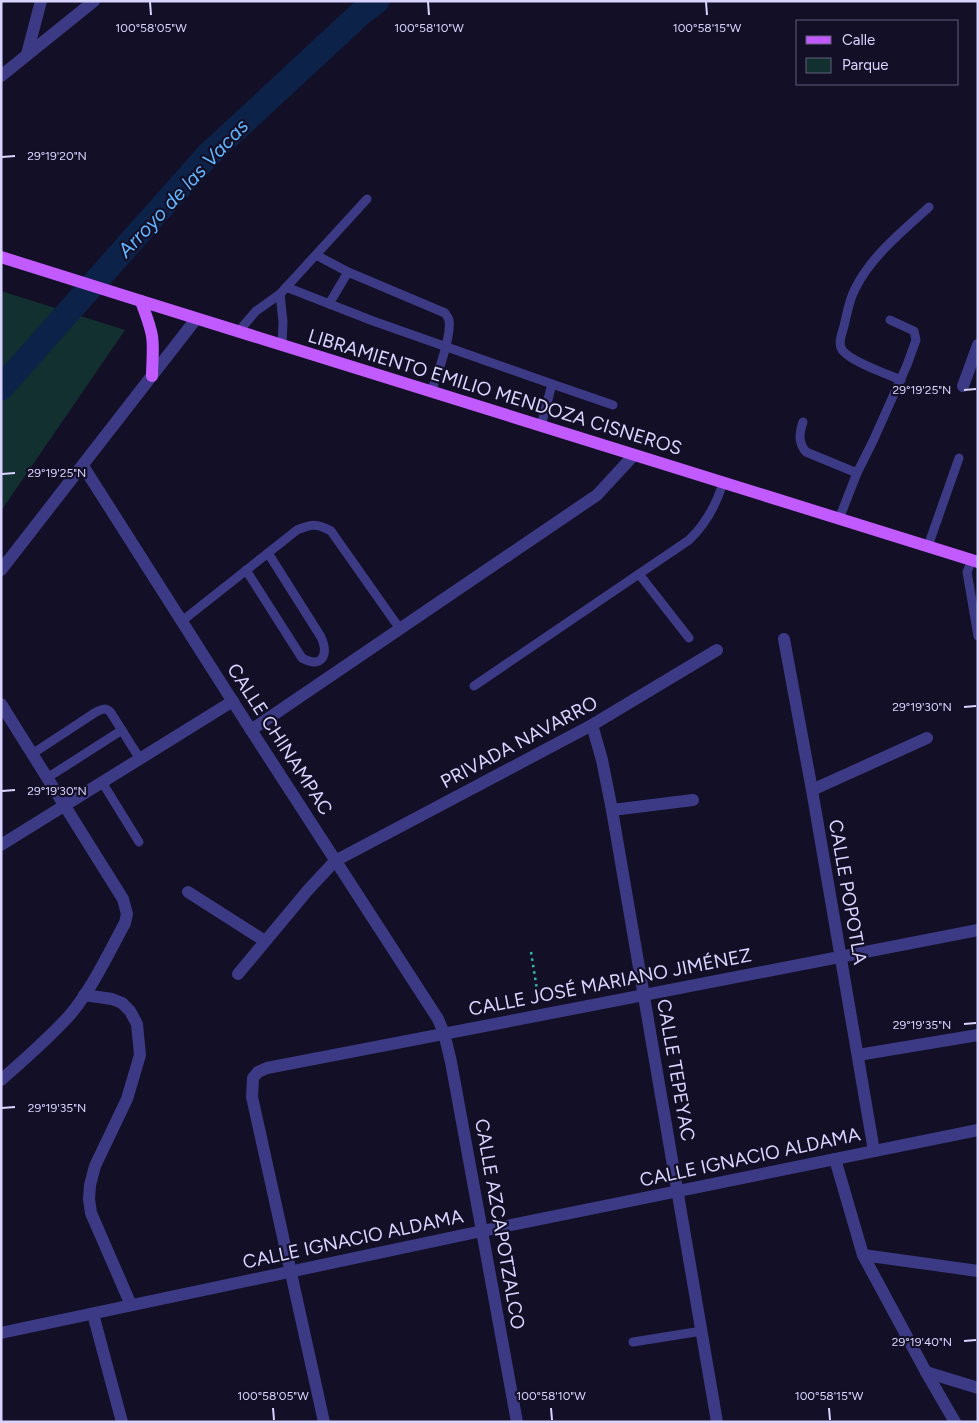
<svg xmlns="http://www.w3.org/2000/svg" width="979" height="1423" font-family="Figtree,sans-serif">
<rect width="100%" height="100%" fill="#130f26"/>
<path fill="#12302f" d="M1,291L125,330L1,511Z"/>
<g fill="none" stroke-linecap="round" stroke-linejoin="round">
<path stroke="#0c2248" stroke-width="25" d="M1,388L208,155L360,14L377,1"/>
<path stroke="#2fb8b0" stroke-width="2.5" stroke-dasharray="2.5 4" stroke-linecap="butt" d="M531,952L539,1002"/>
<g stroke="#3d3a85" stroke-width="9">
<path d="M316,255L348,272"/>
<path d="M286,287L373,321L552,384"/>
<path d="M280,294L283,322L282,345"/>
<path d="M329,304L348,272L445,313C447,316 448,317 449,320C452,336 437,376 431,392"/>
<path d="M238,332L256,311L280,294L367,199"/>
<path d="M901,380C887,374 852,362 843,351C837,344 842,334 844,326C847,314 849,300 855,289C871,256 902,232 929,207"/>
<path d="M803,422C799,434 798,442 806,452L857,473"/>
<path d="M541,426L552,384L613,405"/>
<path d="M839,519L857,473L873,441L907,365L916,340L914,331L890,320"/>
<path d="M928,546L959,458"/>
<path d="M972,560L967,572L978,636"/>
<path d="M246,570L302,658C322,669 329,655 321,637L268,553"/>
<path d="M639,574L689,638"/>
<path d="M182,621L297,530C312,524 316,523 331,531L400,629"/>
<path d="M474,686L689,540C706,524 716,505 723,483"/>
<path d="M32,754L96,712C102,709 106,707 111,713L140,759"/>
<path d="M47,778L122,730"/>
<path d="M102,782L139,842"/>
<path d="M633,1342L702,1331"/>
</g>
<g stroke="#3d3a85" stroke-width="12">
<path d="M27,54L41,1"/>
<path d="M1,76L94,1"/>
<path d="M963,386L978,345"/>
<path d="M784,639L812,790L874,1151"/>
<path d="M1,704L123,899L127,914L125,923C108,954 92,989 69,1016C48,1039 24,1060 1,1080"/>
<path d="M592,725L602,760L612,810L717,1422"/>
<path d="M251,730L597,495L634,455"/>
<path d="M812,790L927,738"/>
<path d="M612,810L693,800"/>
<path d="M1,845L233,701"/>
<path d="M188,892L265,941"/>
<path d="M238,974L308,890L335,861L592,725L717,650"/>
<path d="M84,995L112,999L122,1003L130,1011L137,1024L140,1055L127,1099L95,1166L90,1185L89,1199L91,1213L131,1305"/>
<path d="M858,1055L978,1035"/>
<path d="M835,1159L863,1255L926,1372L955,1422"/>
<path d="M863,1255L978,1271"/>
<path d="M93,1314L122,1422"/>
<path d="M1,1333L482,1231L978,1130"/>
<path d="M926,1372L978,1388"/>
<path d="M324,1422L252,1097L253,1078L258,1072L267,1068C504,1021 741,978 978,930"/>
</g>
<g stroke="#3d3a85" stroke-width="12">
<path d="M83,466L251,730L438,1019L444,1033L451,1062L517,1422"/>
<path d="M1,570L196,319"/>
</g>
<g stroke="#c25bff" stroke-width="12">
<path d="M1,257L141,301L978,562"/>
<path d="M141,301C145,313 150,324 152,336C154,349 152,363 152,376"/>
</g>
</g>
<path fill="none" stroke="#d9d4ff" stroke-width="2" d="M150,2L151,15M428,2L429,15M706,2L707,15M2,157L15,156M964,390L976,389M2,474L15,473M964,707L976,706M2,791L15,790M964,1024L976,1023M2,1108L15,1107M964,1341L976,1340M273,1408L274,1420M551,1408L552,1420M829,1408L830,1420"/>
<g text-anchor="middle" dominant-baseline="central" stroke-width="4.5" stroke-linejoin="round" paint-order="stroke">
<g font-size="19" fill="#d9d4ff" stroke="#130f26">
<text transform="translate(495 392) rotate(17)">LIBRAMIENTO EMILIO MENDOZA CISNEROS</text>
<text transform="translate(280 739) rotate(57)">CALLE CHINAMPAC</text>
<text transform="translate(519 742) rotate(-28)">PRIVADA NAVARRO</text>
<text transform="translate(848 892) rotate(80)">CALLE POPOTLA</text>
<text transform="translate(610 982) rotate(-11)">CALLE JOSÉ MARIANO JIMÉNEZ</text>
<text transform="translate(676 1070) rotate(80)">CALLE TEPEYAC</text>
<text transform="translate(750 1157) rotate(-12)">CALLE IGNACIO ALDAMA</text>
<text transform="translate(500 1224) rotate(80)">CALLE AZCAPOTZALCO</text>
<text transform="translate(353 1239) rotate(-12)">CALLE IGNACIO ALDAMA</text>
</g>
<g font-size="20" font-style="italic" fill="#62b6ff" stroke="#130f26">
<text transform="translate(183 188) rotate(-47)">Arroyo de las Vacas</text>
</g>
</g>
<g font-size="12" text-anchor="middle" fill="#d9d4ff" stroke="#130f26" stroke-width="4.5" stroke-linejoin="round" paint-order="stroke">
<text x="151" y="32">100°58'05"W</text>
<text x="429" y="32">100°58'10"W</text>
<text x="707" y="32">100°58'15"W</text>
<text x="57" y="160">29°19'20"N</text>
<text x="922" y="394">29°19'25"N</text>
<text x="57" y="477">29°19'25"N</text>
<text x="922" y="711">29°19'30"N</text>
<text x="57" y="795">29°19'30"N</text>
<text x="922" y="1029">29°19'35"N</text>
<text x="57" y="1112">29°19'35"N</text>
<text x="922" y="1346">29°19'40"N</text>
<text x="273" y="1400">100°58'05"W</text>
<text x="551" y="1400">100°58'10"W</text>
<text x="829" y="1400">100°58'15"W</text>
</g>
<rect width="979" height="1423" fill="none" stroke="#d9d4ff" stroke-width="5"/>
<rect x="796" y="20" width="162" height="65" fill="#130f26" stroke="#625e7d"/>
<rect x="806" y="36" width="25" height="8" fill="#c25bff" stroke="#625e7d"/>
<text x="842" y="45" font-size="15" fill="#d9d4ff">Calle</text>
<rect x="806" y="58" width="25" height="15" fill="#12302f" stroke="#625e7d"/>
<text x="842" y="70" font-size="15" fill="#d9d4ff">Parque</text>
</svg>
